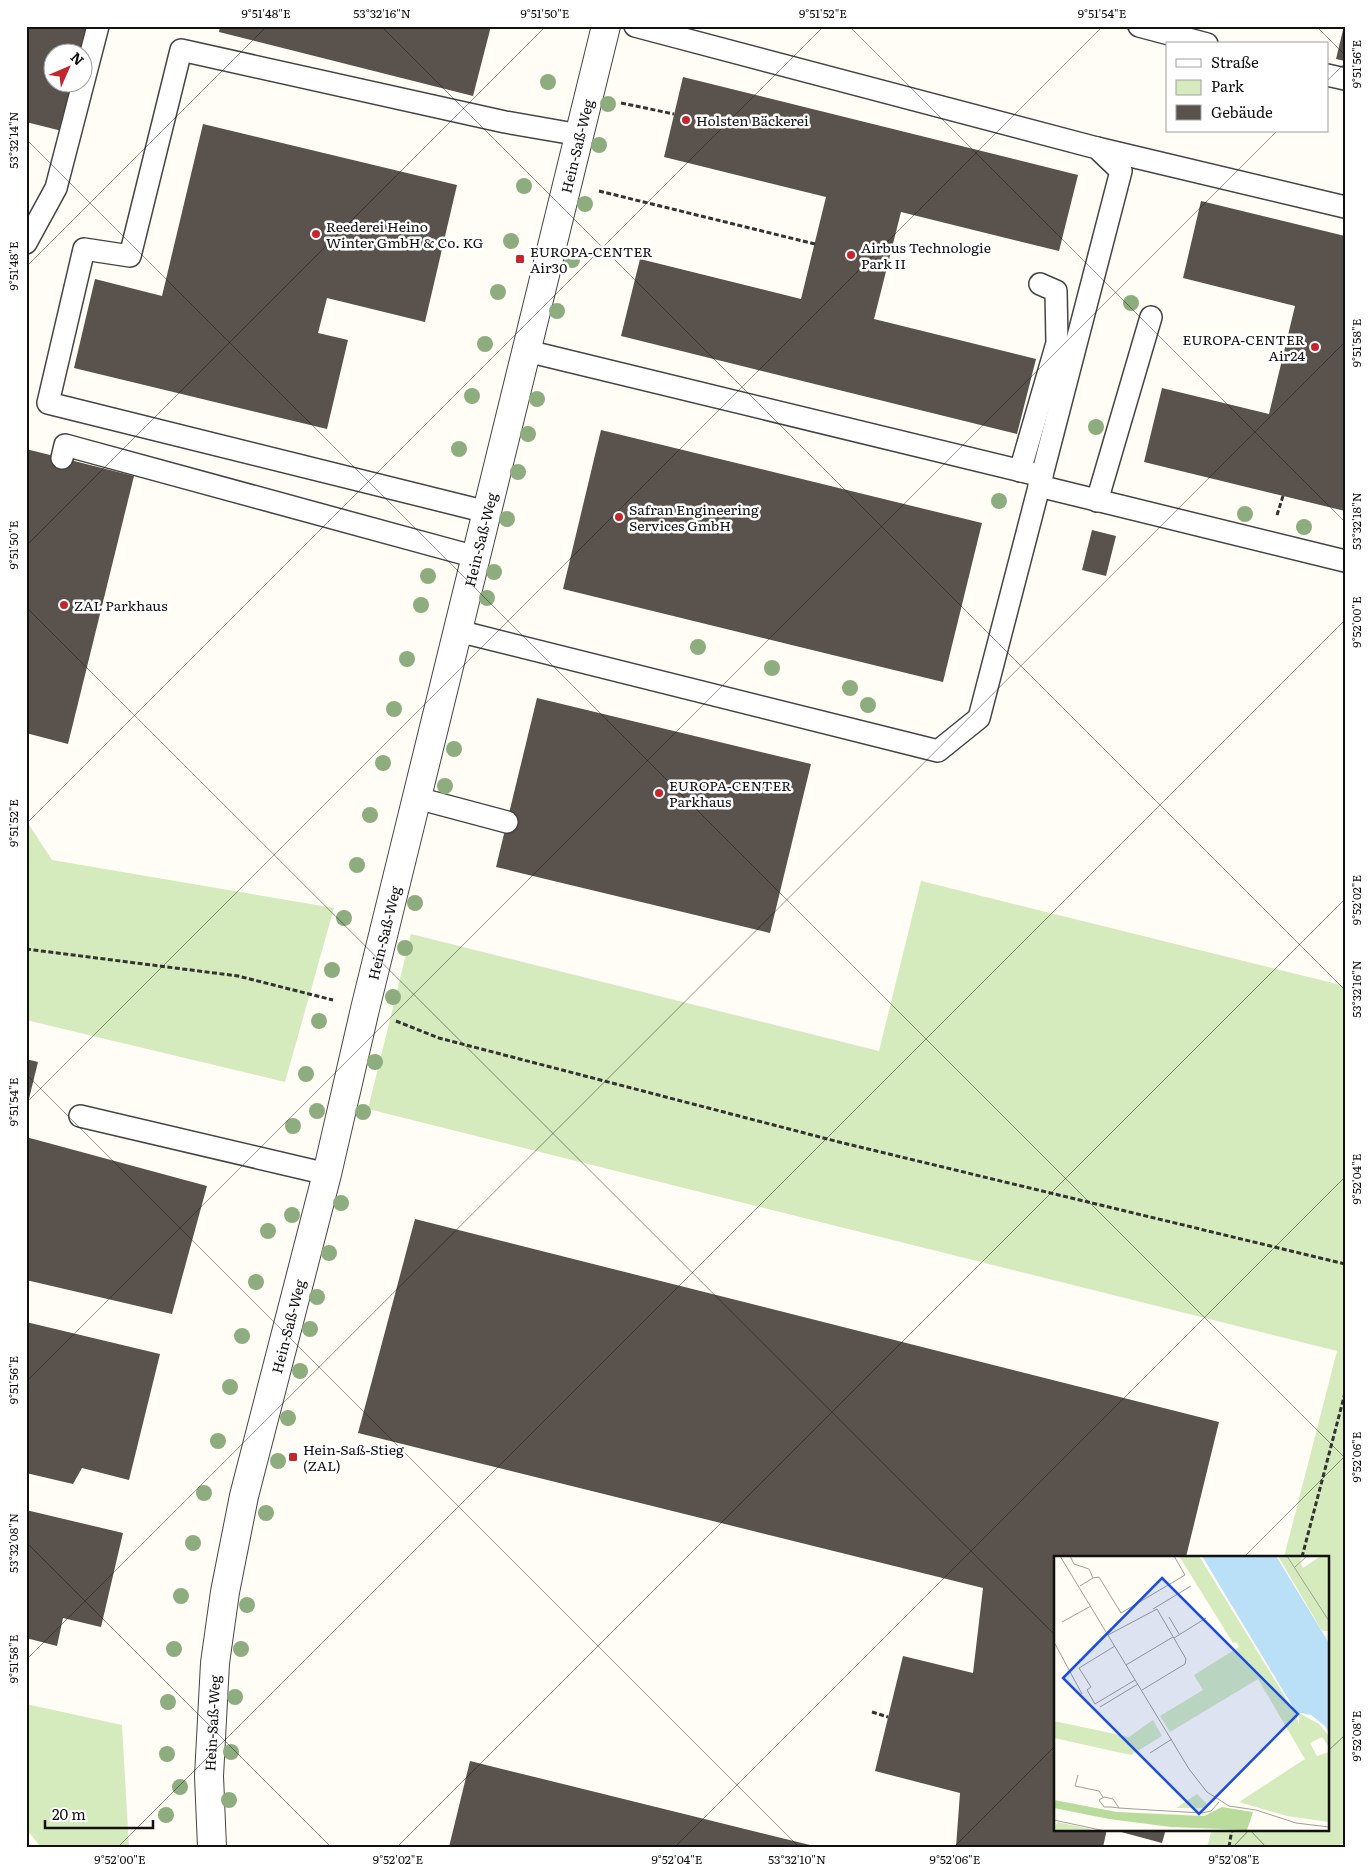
<svg xmlns="http://www.w3.org/2000/svg" width="1371" height="1873" font-family="Literata,serif">
<rect width="100%" height="100%" fill="#fffdf5"/>
<g fill="#d5ebbd">
<path d="M26,820L52,860L334,908L285,1082L26,1020Z"/>
<path d="M921,881L1345,986V1847H1207L1212,1829H1327V1557H1284L1337,1351L368,1109L411,934L879,1051Z"/>
<path d="M26,1704L122,1725L129,1847H41L26,1829Z"/>
</g>
<g fill="#5a524d">
<path d="M26,26H92L82,52H52V82H78L66,132L26,122Z"/>
<path d="M220,26H491L473,96L219,32Z"/>
<path d="M1344,26H1345V61L1336,59Z"/>
<path d="M683,77L1078,175L1059,251L901,212L874,319L1036,359L1017,434L621,336L640,259L801,299L826,197L664,157Z"/>
<path d="M203,124L457,185L425,322L327,298L318,333L348,340L327,429L74,368L95,279L162,296Z"/>
<path d="M1201,201L1345,236V511L1144,462L1162,388L1269,414L1295,306L1183,278Z"/>
<path d="M601,430L982,523L943,682L563,589Z"/>
<path d="M26,449L134,476L68,744L26,733Z"/>
<path d="M1092,530L1116,536L1106,576L1082,570Z"/>
<path d="M537,698L811,764L770,933L496,867Z"/>
<path d="M26,1059L38,1062L27,1107H26Z"/>
<path d="M26,1137L207,1186L172,1314L26,1280Z"/>
<path d="M415,1219L1219,1422L1186,1557H1055V1829H1107L1103,1847H956L960,1793L875,1771L903,1656L973,1673L983,1588L358,1433Z"/>
<path d="M26,1322L160,1354L129,1480L82,1468L73,1484L26,1473Z"/>
<path d="M26,1510L123,1533L101,1627L63,1618L57,1646L26,1638Z"/>
<path d="M470,1761L814,1846V1847H449Z"/>
<path d="M1110,1829H1166L1162,1843Z"/>
</g>
<g fill="none" stroke-linecap="round" stroke-linejoin="round">
<g stroke="#444" stroke-width="24">
<g id="lane">
<path d="M1139,26L1207,44"/>
<path d="M1327,75L1345,79"/>
<path d="M1097,148L1345,207"/>
<path d="M26,243L56,188L98,26"/>
<path d="M527,351L1042,476"/>
<path d="M62,458L65,445L476,557"/>
<path d="M1020,471L1057,343L1056,291L1040,284"/>
<path d="M1039,486L1345,561"/>
<path d="M1097,501L1151,317"/>
<path d="M487,512L48,403L84,249L130,256L181,50L505,122L580,135"/>
<path d="M458,631L938,751L979,718L1121,171L1097,148L635,26"/>
<path d="M417,798L507,822"/>
<path d="M80,1116L327,1174"/>
</g>
</g>
<g stroke="#444" stroke-width="30">
<g id="street">
<path id="s1" d="M212,1847L209,1776L215,1663L225,1592L244,1496L327,1174L365,1009L606,26"/>
</g>
</g>
<g stroke="#333" stroke-width="3" stroke-dasharray="5 2.5" stroke-linecap="butt">
<path d="M621,103L674,114"/>
<path d="M599,191L815,244"/>
<path d="M1277,515L1283,496"/>
<path d="M26,949L238,976L333,1000"/>
<path d="M396,1021L439,1038L839,1142L1345,1264"/>
<path d="M1302,1557L1345,1393"/>
<path d="M872,1712L888,1717"/>
<path d="M1229,1847L1232,1829"/>
</g>
<use href="#lane" stroke="#fff" stroke-width="21"/>
<use href="#street" stroke="#fff" stroke-width="28"/>
</g>
<g fill="#8dad7f">
<circle cx="548" cy="82" r="8"/>
<circle cx="608" cy="104" r="8"/>
<circle cx="599" cy="145" r="8"/>
<circle cx="524" cy="186" r="8"/>
<circle cx="585" cy="204" r="8"/>
<circle cx="511" cy="241" r="8"/>
<circle cx="572" cy="260" r="8"/>
<circle cx="498" cy="292" r="8"/>
<circle cx="1131" cy="303" r="8"/>
<circle cx="557" cy="311" r="8"/>
<circle cx="485" cy="344" r="8"/>
<circle cx="472" cy="396" r="8"/>
<circle cx="537" cy="399" r="8"/>
<circle cx="1096" cy="427" r="8"/>
<circle cx="528" cy="434" r="8"/>
<circle cx="459" cy="449" r="8"/>
<circle cx="518" cy="472" r="8"/>
<circle cx="999" cy="501" r="8"/>
<circle cx="1245" cy="514" r="8"/>
<circle cx="507" cy="519" r="8"/>
<circle cx="1304" cy="527" r="8"/>
<circle cx="494" cy="572" r="8"/>
<circle cx="428" cy="576" r="8"/>
<circle cx="487" cy="598" r="8"/>
<circle cx="421" cy="605" r="8"/>
<circle cx="698" cy="647" r="8"/>
<circle cx="407" cy="659" r="8"/>
<circle cx="772" cy="668" r="8"/>
<circle cx="850" cy="688" r="8"/>
<circle cx="868" cy="705" r="8"/>
<circle cx="394" cy="709" r="8"/>
<circle cx="454" cy="749" r="8"/>
<circle cx="383" cy="763" r="8"/>
<circle cx="445" cy="786" r="8"/>
<circle cx="370" cy="815" r="8"/>
<circle cx="357" cy="865" r="8"/>
<circle cx="415" cy="903" r="8"/>
<circle cx="344" cy="918" r="8"/>
<circle cx="405" cy="948" r="8"/>
<circle cx="332" cy="970" r="8"/>
<circle cx="393" cy="997" r="8"/>
<circle cx="319" cy="1021" r="8"/>
<circle cx="375" cy="1062" r="8"/>
<circle cx="306" cy="1074" r="8"/>
<circle cx="317" cy="1111" r="8"/>
<circle cx="363" cy="1112" r="8"/>
<circle cx="293" cy="1126" r="8"/>
<circle cx="341" cy="1203" r="8"/>
<circle cx="292" cy="1215" r="8"/>
<circle cx="268" cy="1231" r="8"/>
<circle cx="329" cy="1253" r="8"/>
<circle cx="256" cy="1282" r="8"/>
<circle cx="317" cy="1297" r="8"/>
<circle cx="310" cy="1329" r="8"/>
<circle cx="242" cy="1336" r="8"/>
<circle cx="300" cy="1371" r="8"/>
<circle cx="230" cy="1387" r="8"/>
<circle cx="288" cy="1418" r="8"/>
<circle cx="218" cy="1441" r="8"/>
<circle cx="278" cy="1461" r="8"/>
<circle cx="204" cy="1493" r="8"/>
<circle cx="266" cy="1513" r="8"/>
<circle cx="193" cy="1543" r="8"/>
<circle cx="181" cy="1596" r="8"/>
<circle cx="247" cy="1605" r="8"/>
<circle cx="174" cy="1649" r="8"/>
<circle cx="241" cy="1649" r="8"/>
<circle cx="235" cy="1697" r="8"/>
<circle cx="168" cy="1702" r="8"/>
<circle cx="231" cy="1752" r="8"/>
<circle cx="167" cy="1754" r="8"/>
<circle cx="180" cy="1787" r="8"/>
<circle cx="229" cy="1800" r="8"/>
<circle cx="166" cy="1815" r="8"/>
</g>
<path fill="none" stroke="#111" stroke-width="1" stroke-opacity="0.45" d="M381,26L1345,990M849,26L1345,522M1316,26L1345,55M1327,81L1345,63M26,139L1345,1458M26,267L267,26M26,546L546,26M26,607L1055,1635M26,824L824,26M26,1074L799,1847M26,1103L1103,26M26,1382L1277,131M26,1542L331,1847M1244,1557L1345,1456M26,1660L1345,342M1327,1752L1345,1735M1249,1829L1266,1847M118,1847L1345,620M397,1847L1345,899M675,1847L1345,1177M954,1847L1055,1746M1233,1847L1250,1829"/>
<g fill="#c4262e" stroke="#fff" stroke-width="2">
<circle cx="686" cy="120" r="5"/>
<circle cx="316" cy="234" r="5"/>
<circle cx="851" cy="255" r="5"/>
<rect x="515" y="254" width="10" height="10" rx="2.5"/>
<circle cx="1315" cy="347" r="5"/>
<circle cx="619" cy="517" r="5"/>
<circle cx="64" cy="605" r="5"/>
<circle cx="659" cy="793" r="5"/>
<rect x="288" y="1452" width="10" height="10" rx="2.5"/>
</g>
<g text-anchor="middle" dominant-baseline="central" stroke-width="5" stroke-linejoin="round" paint-order="stroke">
<g font-size="14" fill="#111" stroke="#fff" text-anchor="start">
<text x="696" y="120">Holsten Bäckerei</text>
<text x="326" y="226">Reederei Heino<tspan x="326" dy="16">Winter GmbH &amp; Co. KG</tspan></text>
<text x="861" y="247">Airbus Technologie<tspan x="861" dy="16">Park II</tspan></text>
<text x="530" y="251">EUROPA-CENTER<tspan x="530" dy="16">Air30</tspan></text>
<text x="1305" y="339" text-anchor="end">EUROPA-CENTER<tspan x="1305" dy="16">Air24</tspan></text>
<text x="629" y="509">Safran Engineering<tspan x="629" dy="16">Services GmbH</tspan></text>
<text x="74" y="605">ZAL Parkhaus</text>
<text x="669" y="785">EUROPA-CENTER<tspan x="669" dy="16">Parkhaus</tspan></text>
<text x="303" y="1449">Hein-Saß-Stieg<tspan x="303" dy="16">(ZAL)</tspan></text>
</g>
<g font-size="14" fill="#111" stroke="#fff">
<text stroke="none"><textPath href="#s1" startOffset="1744">Hein-Saß-Weg</textPath></text>
<text stroke="none"><textPath href="#s1" startOffset="1339">Hein-Saß-Weg</textPath></text>
<text stroke="none"><textPath href="#s1" startOffset="934">Hein-Saß-Weg</textPath></text>
<text stroke="none"><textPath href="#s1" startOffset="529">Hein-Saß-Weg</textPath></text>
<text stroke="none"><textPath href="#s1" startOffset="124">Hein-Saß-Weg</textPath></text>
</g>
</g>
<g transform="translate(1054 1556)">
<rect width="275" height="275" fill="#fffdf5"/>
<path d="M125,0H145L241,157L245,169V157L265,168L275,180V191L268,181L256,187L263,200L275,196V266L233,260L185,246L251,203L204,123L116,176L106,160L149,134L140,119L185,91L182,86L179,87ZM224,0H248L246,6L249,12L267,0H275V75H268ZM99,164L108,180L77,199L0,182V165L75,181ZM143,238L154,249L152,252H122ZM3,266L37,273L36,275H0Z" fill="#d5ebbd"/>
<path d="M0,244L63,256L150,260L168,251L199,256L193,274L117,271L55,263L0,252Z" fill="#b9dc9c"/>
<path d="M148,0H222L275,87V177L271,170L257,159L242,156Z" fill="#b9e0f7"/>
<path fill="none" stroke="#a09f9a" stroke-width="1" d="M6,0L135,213L153,236L175,250L202,254L242,267L275,271M16,0L20,8L35,13L39,22L45,21L67,57L131,19L120,0M233,0L275,65M241,11L253,0M26,30L39,22M99,53L137,30M115,61L125,78M8,66L37,50M54,79L103,53L132,103L131,108L88,134M120,82L152,62M0,86L28,138M61,90L25,112L37,131L33,134L41,148L81,124M72,109L119,81M46,151L84,128M96,197L118,183M24,219L21,230L45,235L49,241M65,252L59,243L50,241L45,244L50,251H57L65,252L96,254L148,257L157,255L165,246M0,264L51,275"/>
<path fill="#1d4ed8" fill-opacity="0.15" stroke="#1d4ed8" stroke-width="2.5" d="M108,22L244,158L145,258L9,122Z"/>
<rect width="275" height="275" fill="none" stroke="#111" stroke-width="2.5"/>
</g>
<rect width="1371" height="1873" fill="none" stroke="#ffffff" stroke-width="55"/>
<rect x="1166" y="42" width="162" height="90" fill="#ffffff" stroke="#a0a0a0"/>
<rect x="1176" y="59" width="25" height="8" fill="#ffffff" stroke="#a0a0a0"/>
<text x="1211" y="68" font-size="15" fill="#111111">Straße</text>
<rect x="1176" y="80" width="25" height="15" fill="#d5ebbd" stroke="#a0a0a0"/>
<text x="1211" y="92" font-size="15" fill="#111111">Park</text>
<rect x="1176" y="105" width="25" height="15" fill="#5a524d" stroke="#a0a0a0"/>
<text x="1211" y="118" font-size="15" fill="#111111">Gebäude</text>
<g transform="translate(68 68) rotate(45)"><circle r="24" fill="#ffffff" stroke="#a0a0a0"/>
<path d="M0-4L9 19L0 12L-9 19Z" fill="#c4262e"/>
<text y="-8" font-size="14" font-weight="bold" text-anchor="middle" fill="#111111">N</text>
</g>
<path d="M45 1820v8h108v-8" fill="none" stroke="#111111" stroke-width="2.5"/>
<text x="52" y="1820" font-size="15" fill="#111111" stroke="#ffffff" stroke-width="4" paint-order="stroke">20 m</text>
<rect x="28" y="28" width="1316" height="1818" fill="none" stroke="#111" stroke-width="2"/>
<g font-size="12" text-anchor="middle" fill="#111">
<text x="266" y="18">9°51'48"E</text>
<text x="382" y="18">53°32'16"N</text>
<text x="545" y="18">9°51'50"E</text>
<text x="823" y="18">9°51'52"E</text>
<text x="1102" y="18">9°51'54"E</text>
<text transform="translate(1357 64) rotate(-90)" y="4">9°51'56"E</text>
<text transform="translate(14 140) rotate(-90)" y="4">53°32'14"N</text>
<text transform="translate(14 266) rotate(-90)" y="4">9°51'48"E</text>
<text transform="translate(1357 343) rotate(-90)" y="4">9°51'58"E</text>
<text transform="translate(1357 521) rotate(-90)" y="4">53°32'18"N</text>
<text transform="translate(14 545) rotate(-90)" y="4">9°51'50"E</text>
<text transform="translate(1357 622) rotate(-90)" y="4">9°52'00"E</text>
<text transform="translate(14 823) rotate(-90)" y="4">9°51'52"E</text>
<text transform="translate(1357 900) rotate(-90)" y="4">9°52'02"E</text>
<text transform="translate(1357 989) rotate(-90)" y="4">53°32'16"N</text>
<text transform="translate(14 1102) rotate(-90)" y="4">9°51'54"E</text>
<text transform="translate(1357 1179) rotate(-90)" y="4">9°52'04"E</text>
<text transform="translate(14 1380) rotate(-90)" y="4">9°51'56"E</text>
<text transform="translate(1357 1457) rotate(-90)" y="4">9°52'06"E</text>
<text transform="translate(14 1543) rotate(-90)" y="4">53°32'08"N</text>
<text transform="translate(14 1659) rotate(-90)" y="4">9°51'58"E</text>
<text transform="translate(1357 1736) rotate(-90)" y="4">9°52'08"E</text>
<text x="120" y="1864">9°52'00"E</text>
<text x="398" y="1864">9°52'02"E</text>
<text x="677" y="1864">9°52'04"E</text>
<text x="797" y="1864">53°32'10"N</text>
<text x="955" y="1864">9°52'06"E</text>
<text x="1234" y="1864">9°52'08"E</text>
</g>
</svg>
